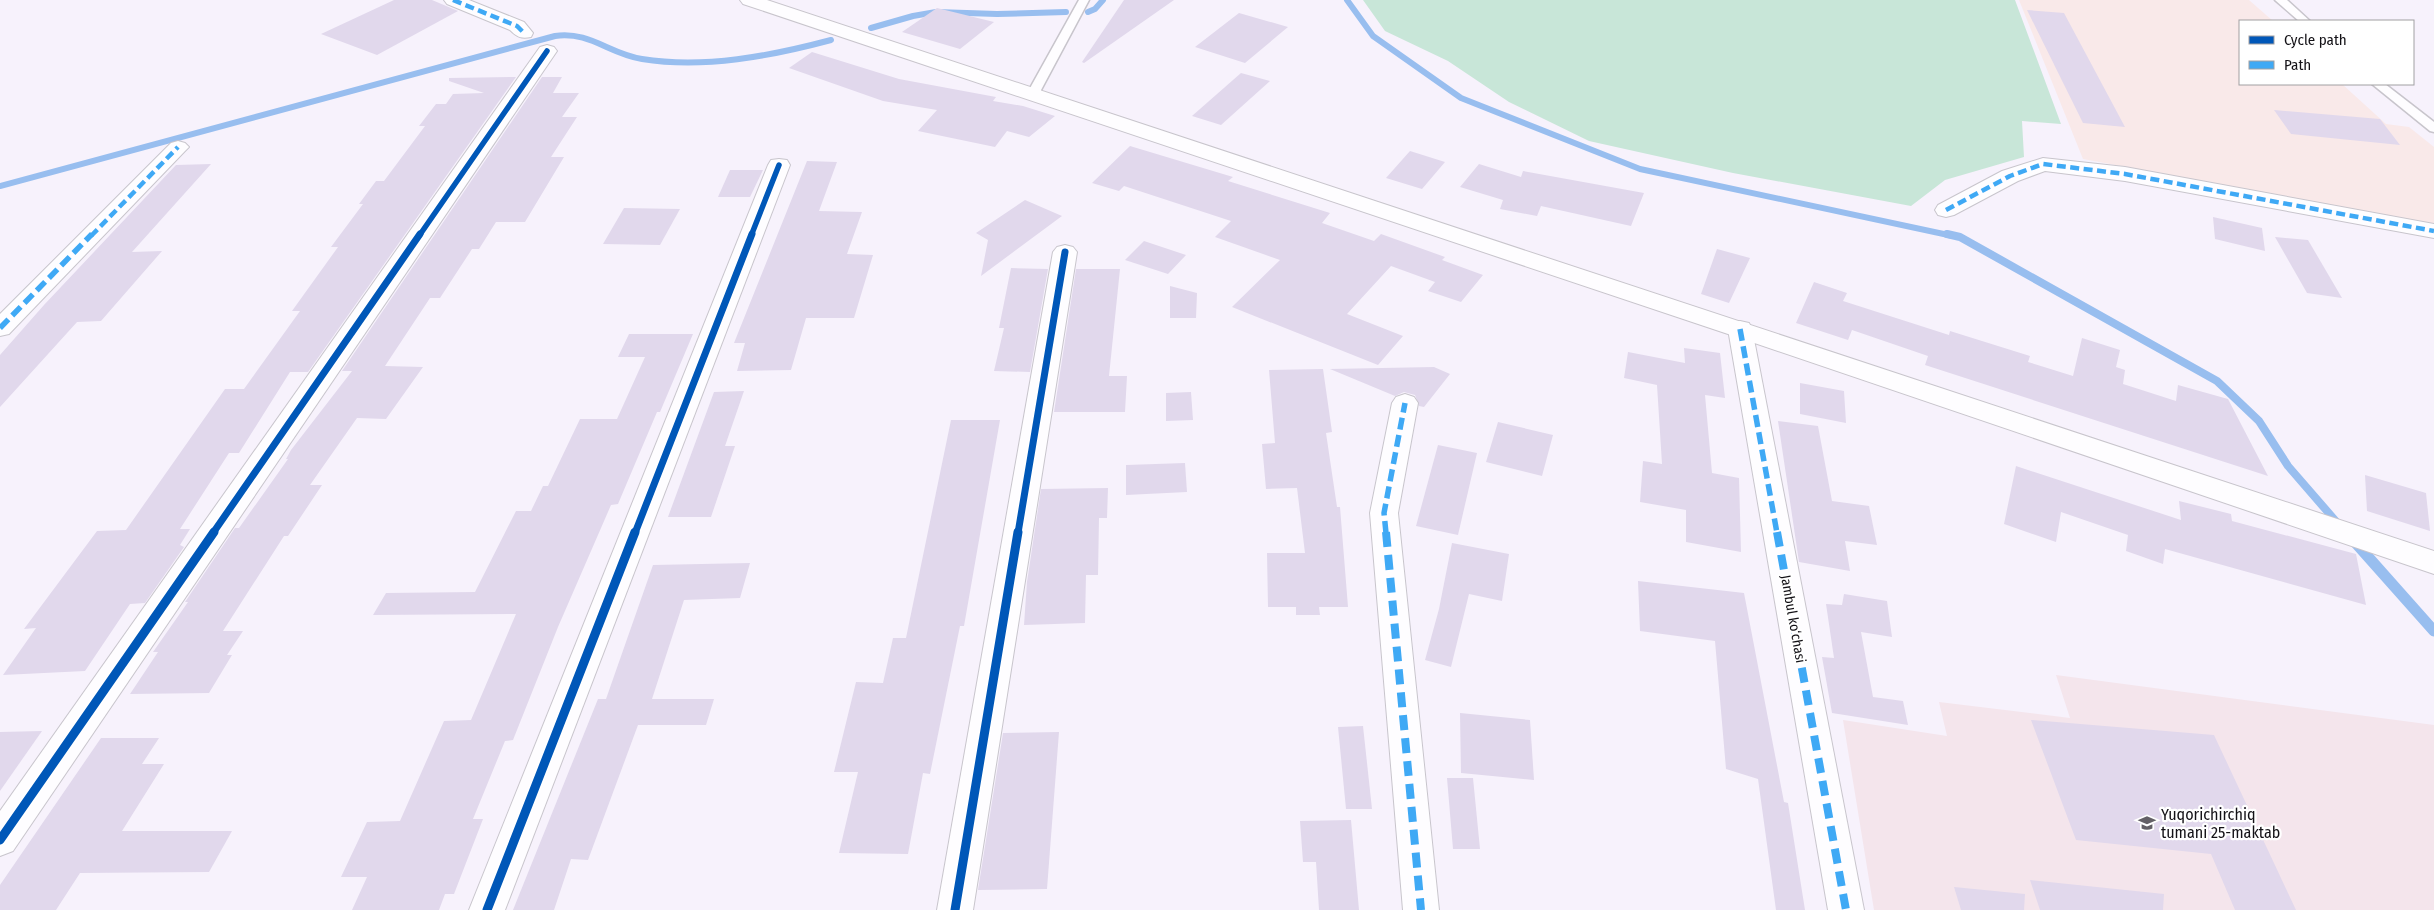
<svg xmlns="http://www.w3.org/2000/svg" width="2434" height="910" font-family="'Fira Sans Condensed',sans-serif">
<rect width="100%" height="100%" fill="#f7f2fc"/>
<path fill="#f9e9e9" d="M2019,0H2249L2273,21H2240V84H2342L2386,124L2409,127L2434,147V224L2083,159Z"/>
<path fill="#f4e5ec" d="M2056,675L2434,725V910H1874L1843,720L1947,736L1939,702L2070,718Z"/>
<path fill="#c8e6d8" d="M1363,0H2015L2061,124L2022,121L2024,157L1945,180L1911,206L1733,173L1589,141L1509,102L1448,61L1385,31Z"/>
<g fill="none" stroke-linecap="round" stroke-linejoin="round">
<g stroke="#98beef" stroke-width="6">
<path d="M1347,0L1373,36L1461,98L1640,169L1953,236"/>
<path d="M1088,12L1095,9L1103,0"/>
<path d="M871,28L913,16L936,12L997,14L1066,12"/>
<path d="M0,186L555,36C590,31 609,54 642,59C704,69 771,56 831,40"/>
</g>
<path stroke="#98beef" stroke-width="8" d="M1947,234L1960,237L2217,381L2259,421L2288,466L2340,526"/>
<path stroke="#98beef" stroke-width="11" d="M2354,541L2434,631"/>
</g>
<g fill="#e1d8ec">
<path d="M394,0H432L458,11L377,55L321,34Z"/>
<path d="M1124,0H1174L1084,63L1082,62Z"/>
<path d="M937,8L994,22L960,49L902,32Z"/>
<path d="M2027,10L2064,13L2125,127L2083,123Z"/>
<path d="M1239,13L1288,27L1245,63L1195,47Z"/>
<path d="M812,52L899,79L996,97L993,101L1023,106L1055,116L1029,137L1007,131L995,147L918,131L937,110L883,101L789,68Z"/>
<path d="M1241,73L1270,81L1221,125L1192,116Z"/>
<path d="M516,77L308,372H290L239,453H229L180,529H190L180,545L184,547L145,603L130,604L85,671L3,675L36,628L24,629L97,531L126,530L225,389H244L300,311H292L338,247H331L363,204H359L376,181H384L425,126H419L436,104H446L453,94L484,93L449,81V78Z"/>
<path d="M542,77H562L553,93H579L562,117H577L551,157H564L525,222H496L479,249H472L440,298H430L385,366L423,367L386,419L357,418L310,485H322L288,536H284L223,631H243L227,655H232L209,693L130,694L158,652H153L188,602H185L235,528H239L288,459H286L291,450L352,371H342Z"/>
<path d="M2274,110L2380,119L2400,145L2291,134Z"/>
<path d="M1130,146L1233,177L1228,181L1330,213L1322,223L1374,241L1381,234L1445,257L1442,260L1483,275L1461,302L1428,291L1435,282L1391,266L1347,314L1403,336L1378,365L1232,307L1280,260L1215,237L1231,221L1124,186L1119,191L1092,183Z"/>
<path d="M1410,151L1445,162L1422,189L1386,178Z"/>
<path d="M807,161L837,162L819,211L862,212L847,254L873,255L854,318H806L791,370L737,371L745,343H734Z"/>
<path d="M211,164L132,252L162,251L101,321L77,322L0,407V355L44,305L176,165Z"/>
<path d="M1479,164L1521,177L1523,171L1644,193L1631,226L1541,206L1537,216L1500,209L1503,200L1460,187Z"/>
<path d="M730,170H763L750,197H718Z"/>
<path d="M1025,200L1062,216L981,276L988,240L976,233Z"/>
<path d="M624,208L680,209L660,245L603,244Z"/>
<path d="M2213,217L2262,228L2265,251L2215,239Z"/>
<path d="M2275,237L2308,240L2342,298L2307,293Z"/>
<path d="M1144,241L1186,255L1168,274L1125,260Z"/>
<path d="M1717,249L1750,258L1729,303L1701,294Z"/>
<path d="M1011,268L1048,269L1030,372L994,371L1004,328H999Z"/>
<path d="M1076,269H1120L1109,376H1127L1125,412H1054Z"/>
<path d="M1814,282L1847,293L1843,301L1949,335L1950,331L2030,356L2028,362L2073,376L2082,338L2120,350L2116,367L2125,370L2123,384L2176,401L2178,385L2228,399L2268,476L1925,365L1928,356L1852,330L1848,340L1796,323Z"/>
<path d="M1170,286L1197,293L1196,318H1170Z"/>
<path d="M629,334H693L660,412H657L618,504L611,505L558,627L513,740L505,741L473,819H483L454,894H445L439,910H352L367,877H341L367,822L400,821L444,721L471,720L516,614L373,615L386,593L475,592L516,511H531L543,486H548L580,419H617L645,357H618Z"/>
<path d="M1684,348L1720,353L1725,398L1705,395L1712,473L1739,478L1741,552L1686,542V510L1640,502L1643,461L1662,464L1657,385L1624,378L1628,352L1685,363Z"/>
<path d="M1434,367L1450,374L1424,407L1419,406L1415,395L1404,392L1395,396L1330,369Z"/>
<path d="M1323,369L1332,432L1326,433L1337,507H1340L1348,607H1319L1320,615H1296V607H1268L1267,553H1305L1297,488L1266,489L1262,444L1275,443L1269,370Z"/>
<path d="M1800,383L1844,391L1846,423L1800,414Z"/>
<path d="M744,391L725,446H735L711,517H668L714,392Z"/>
<path d="M1191,392L1193,420L1166,421V393Z"/>
<path d="M951,420H1000L964,626H960L930,774L923,773L908,854L839,853L858,772H834L856,682L883,683L893,638H906Z"/>
<path d="M1778,421L1818,426L1832,501L1869,506L1877,545L1845,541L1850,571L1799,562Z"/>
<path d="M1498,422L1553,435L1542,476L1486,462Z"/>
<path d="M1438,445L1477,453L1458,535L1416,526Z"/>
<path d="M1185,463L1187,492L1126,495V465Z"/>
<path d="M2016,466L2181,520L2179,501L2231,514L2232,521L2356,554L2366,605L2165,549L2163,564L2126,551L2128,535L2061,512L2056,542L2004,524Z"/>
<path d="M2365,475L2426,493L2430,531L2367,511Z"/>
<path d="M1108,488L1107,518H1099L1098,575H1086L1085,623L1024,625L1027,582L1041,489Z"/>
<path d="M1452,543L1509,554L1502,601L1469,594L1451,667L1425,660L1439,609Z"/>
<path d="M750,563L740,598L684,600L652,699H714L706,725H638L588,860L571,859L554,910H513L598,699H606L653,565Z"/>
<path d="M1638,581L1744,593L1784,802L1788,803L1805,910H1776L1758,779L1726,769L1715,641L1640,631Z"/>
<path d="M1844,594L1887,601L1892,637L1861,632L1873,697L1903,701L1908,725L1832,713L1822,657L1834,658L1826,604L1842,605Z"/>
<path d="M1460,713L1530,720L1534,780L1461,773Z"/>
<path d="M2031,720L2214,735L2296,910H2235L2211,854L2076,840Z"/>
<path d="M1363,726L1372,809H1346L1338,727Z"/>
<path d="M42,731L0,791V732Z"/>
<path d="M1059,732L1047,889L978,890L1003,733Z"/>
<path d="M101,738H159L142,764H164L122,831H232L209,872L80,873L56,910H0V885Z"/>
<path d="M1447,778H1473L1480,849H1453Z"/>
<path d="M1351,820L1359,910H1319L1316,862H1303L1300,821Z"/>
<path d="M2030,880L2164,894L2163,910H2040Z"/>
<path d="M1954,887L2025,894L2024,910H1961Z"/>
</g>
<g fill="none" stroke-linecap="round" stroke-linejoin="round">
<g stroke="#c8c5cc" stroke-width="3">
<g id="lane">
<path d="M1079,0H1089L1041,90V96L1035,100L1031,99L1029,90Z"/>
<path d="M2275,0H2287L2310,21H2299Z"/>
<path d="M2372,84H2385L2434,122V132L2430,131Z"/>
</g>
</g>
<g stroke="#c8c5cc" stroke-width="2">
<g id="street">
<path d="M444,0H469L524,22L533,33L531,37C521,39 517,37 510,30L447,4Z"/>
<path d="M547,45L554,47L557,51L13,851L0,856V811L540,47Z"/>
<path d="M178,141L185,143L189,147L185,151L9,334L0,336V314L171,143Z"/>
<path d="M2043,158L2125,167L2434,224V238L2125,181L2045,171L2018,181L1954,215L1946,217L1938,215L1935,210L1938,205L2002,171Z"/>
<path d="M779,159L787,160L790,165L505,910H469L768,165L771,160Z"/>
<path d="M1065,245L1073,247L1077,252L973,910H937L1053,252L1057,247Z"/>
<path d="M1740,321L1749,323L1752,329L1864,910H1828L1728,329L1731,323Z"/>
<path d="M1405,394L1414,397L1418,403L1398,513L1439,910H1403L1370,513L1392,403L1396,397Z"/>
</g>
</g>
<g stroke="#c8c5cc" stroke-width="2">
<path id="secondary" d="M740,0H767L2434,551V574L1731,335L743,4Z"/>
</g>
<use href="#lane" fill="#fefdff" fill-rule="evenodd"/>
<use href="#street" fill="#fefdff" fill-rule="evenodd"/>
<use href="#secondary" fill="#fefdff" fill-rule="evenodd"/>
<g stroke="#3fa9f5" stroke-width="4.5" stroke-dasharray="9 4.5" stroke-linecap="butt">
<path d="M453,0L517,26L524,33"/>
<path d="M1946,210L2010,176L2043,164L2125,174L2434,231"/>
<path d="M91,236L178,147"/>
</g>
<g stroke="#3fa9f5" stroke-width="5.5" stroke-dasharray="12 5.5" stroke-linecap="butt">
<path d="M0,328L92,234"/>
<path d="M1740,329L1777,533"/>
<path d="M1386,533L1384,513L1405,403"/>
</g>
<g stroke="#3fa9f5" stroke-width="8" stroke-dasharray="15 8" stroke-linecap="butt">
<path d="M1386,532L1421,910"/>
<path d="M1777,532L1846,910"/>
</g>
<g stroke="#fff" stroke-width="8">
<g id="cycleway-far2">
<path d="M419,236L547,51"/>
<path d="M751,236L779,165"/>
</g>
</g>
<g stroke="#fff" stroke-width="10">
<g id="cycleway-far1">
<path d="M213,533L420,234"/>
<path d="M635,533L752,234"/>
<path d="M1018,533L1065,252"/>
</g>
</g>
<g stroke="#fff" stroke-width="12">
<g id="cycleway">
<path d="M0,840L214,532"/>
<path d="M487,910L635,532"/>
<path d="M955,910L1018,532"/>
</g>
</g>
<use href="#cycleway-far2" stroke="#0057b8" stroke-width="5.5"/>
<use href="#cycleway-far1" stroke="#0057b8" stroke-width="7"/>
<use href="#cycleway" stroke="#0057b8" stroke-width="9"/>
</g>
<defs>
<g id="school-bare" transform="scale(1.35)"><path d="M0-5L7-2L0 1L-7-2ZM-4 1L0 2.5L4 1V4Q0 6-4 4Z" fill="#636066" stroke="#fff" stroke-width="2.5" paint-order="stroke"/></g>
</defs>
<g fill-rule="evenodd">
<use href="#school-bare" x="2147" y="823"/>
</g>
<g text-anchor="middle" dominant-baseline="central" stroke-width="4.5" stroke-linejoin="round" paint-order="stroke">
<g font-size="14" fill="#131116" stroke="#fff">
<text transform="translate(1793 619) rotate(80)">Jambul ko‘chasi</text>
</g>
<g font-size="16" fill="#131116" stroke="#fff" text-anchor="start">
<text x="2161" y="814">Yuqorichirchiq<tspan x="2161" dy="18">tumani 25-maktab</tspan></text>
</g>
</g>
<rect x="2239" y="20" width="175" height="65" fill="#ffffff" stroke="#a1a0a2"/>
<rect x="2249" y="36" width="25" height="8" fill="#0057b8" stroke="#a1a0a2"/>
<text x="2284" y="45" font-size="15" fill="#131116">Cycle path</text>
<rect x="2249" y="61" width="25" height="8" fill="#3fa9f5" stroke="#a1a0a2"/>
<text x="2284" y="70" font-size="15" fill="#131116">Path</text>
</svg>
